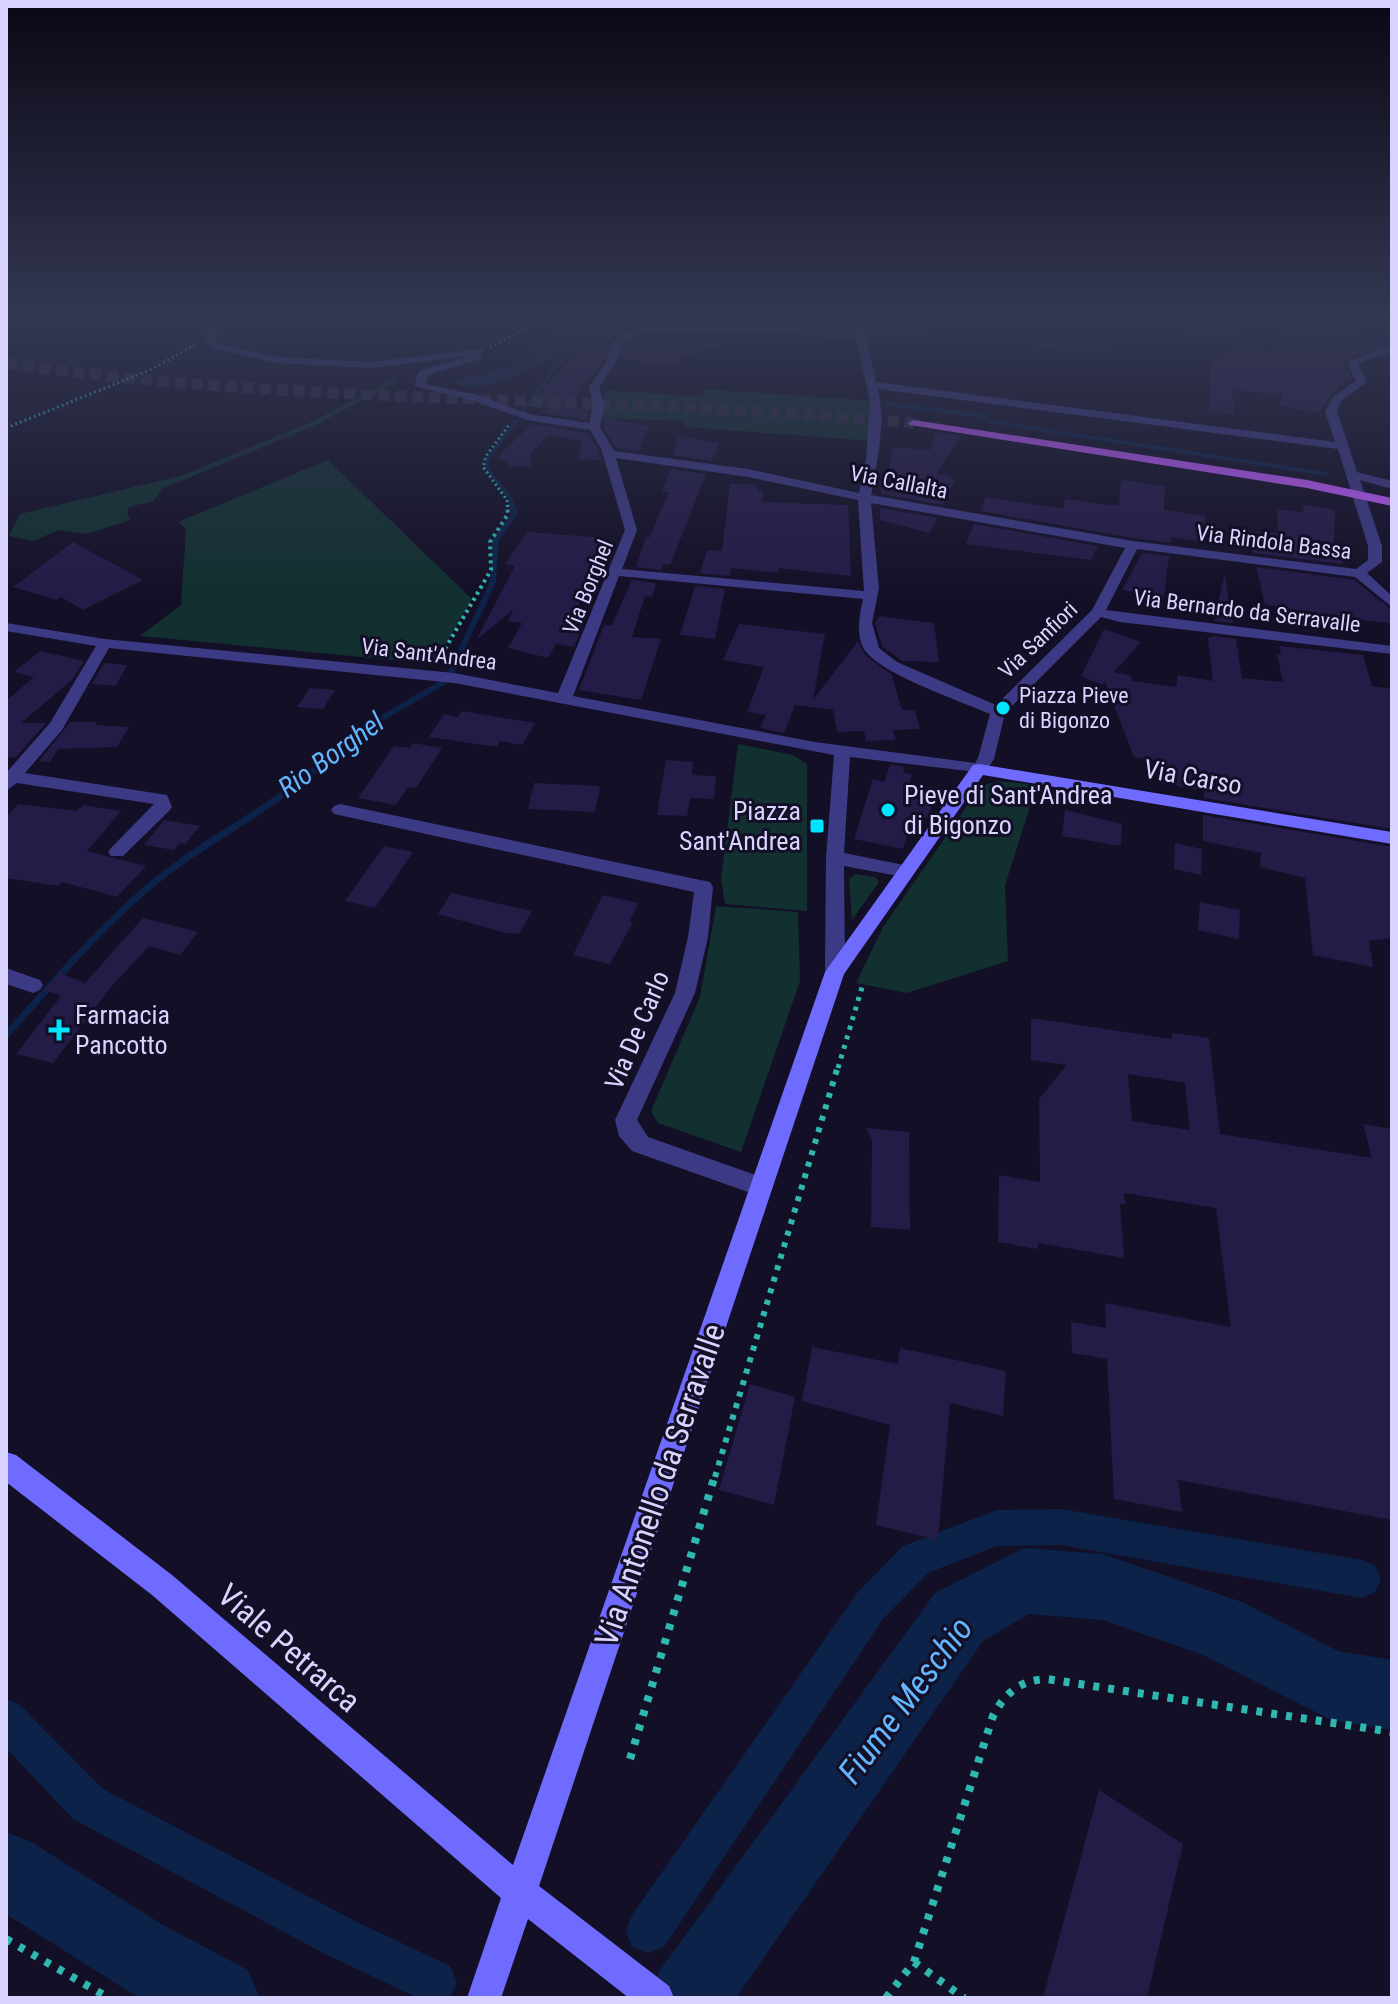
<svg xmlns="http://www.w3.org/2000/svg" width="1398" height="2004" font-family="'Roboto Condensed',sans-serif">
<rect width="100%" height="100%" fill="#130f26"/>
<g fill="#12302f">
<path d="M1294,317H1392V320C1359,325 1329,329 1296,326Z"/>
<path d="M394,379V384L316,425L164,488L153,501L129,507L127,514L131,520L86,534L59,530L33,541L9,536L20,514L184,475L311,422Z"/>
<path d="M705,389L875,401L874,441L685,427L681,421L600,418L605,408V390L703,397Z"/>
<path d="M328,460L472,599L434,664L140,636L181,605L186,529L178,522Z"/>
<path d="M738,744L793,755L807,764V911L725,904L721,879Z"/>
<path d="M998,781L1037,785L1005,885L1008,961L907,993L856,983L883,927L976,793L984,785Z"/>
<path d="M856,874L875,877L879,882L852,920L849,878Z"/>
<path d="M716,906L798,912L800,981L741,1152L658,1123L651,1111L700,997Z"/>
</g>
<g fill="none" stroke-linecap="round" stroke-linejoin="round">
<g stroke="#0c2248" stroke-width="4">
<path d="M1109,317L1264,340L1294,349"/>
<path d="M886,404L985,416L986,421L1326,474"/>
<path d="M524,410L566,353L613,317"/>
<path d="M513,507L509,496L486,468L488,459L516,421"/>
</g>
<path stroke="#0c2248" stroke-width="6" d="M333,752L343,741L447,680L493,582L496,539L515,513L512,505"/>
<path stroke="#0c2248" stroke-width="7" d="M6,1035C61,975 114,909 181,862C227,829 298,792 335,750"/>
<g fill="#0c2248" fill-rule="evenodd">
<path d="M1207,317L1330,326L1392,318V326L1330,334L1207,325L1189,328L1183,324Z"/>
<path d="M586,329L592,333L591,336C560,348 485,405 454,381L512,367L564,337Z"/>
<path d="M674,329L1014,336L1108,346L1115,350L1108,354L1014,344L679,336L674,335Z"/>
<path d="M1061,1509L1362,1560L1375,1566L1381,1579L1375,1592L1362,1598L1061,1545L997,1546L928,1573L883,1619L664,1947L648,1953L632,1947L626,1931L632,1915L857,1593L903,1546L916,1541L997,1510Z"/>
<path d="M6,1699L20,1705L103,1789L357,1922L450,1966L457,1982L450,1998H418L325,1954L73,1819L6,1748Z"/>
</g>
<g fill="#0c2248" fill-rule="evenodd">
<path d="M1024,1548L1103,1554L1242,1602L1338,1651L1392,1660V1730L1331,1720L1203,1655L1103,1620L1029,1614L983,1641L736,1998H648L660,1970L935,1593Z"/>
<path d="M6,1832L33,1843L163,1925L248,1970L260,1998H139L6,1914Z"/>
</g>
</g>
<g fill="#241b47" fill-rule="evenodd">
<path d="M576,317H627L635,324L611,339L603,361L570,406L589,407L587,420L543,413L549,408L528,407L596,331L534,354L531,348Z"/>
<path d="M647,317H737L734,322H650Z"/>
<path d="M726,334L717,348L703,347L697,355L686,354L676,366L620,358L624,346L646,335Z"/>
<path d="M1392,334V341L1344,361L1352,380L1345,381L1332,394L1319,413L1280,406L1282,394L1232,390L1235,415L1209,412L1210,364L1241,346L1287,355L1283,343L1338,339L1356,346Z"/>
<path d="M605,418L649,426L639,451L616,448L603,427Z"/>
<path d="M532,424L588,433L598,449L605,472L600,460L578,459L582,441L549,435L530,455L531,466L508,467V461L496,458Z"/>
<path d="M935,432L960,436L937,474L951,476L950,479L955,480L943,505L881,494L882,471H889L892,447L930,450Z"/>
<path d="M679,436L719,443L712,461L673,455Z"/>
<path d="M671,469L706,474L670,565L663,564L661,570L636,567L646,537L649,538L669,492H662Z"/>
<path d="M1121,480L1165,486L1164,510L1205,516L1203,542L1172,537L1171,543L1133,538L980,511L986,497L1064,509L1065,499L1119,506Z"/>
<path d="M730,484H755L758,491H763L762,502L848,505L851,576L779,568L778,573L731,568L729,576L700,573L707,550L722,551Z"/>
<path d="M1303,505L1335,510L1334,544L1340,545L1342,564L1253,553L1247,531L1278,533L1277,509L1304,513Z"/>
<path d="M880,508L937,518L930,533L880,520Z"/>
<path d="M974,524L1098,546L1091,560L966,544Z"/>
<path d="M527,532L605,538L572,622L584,623L574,647L556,644L548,658L508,648L522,623L508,621L513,610L476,640L515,566L505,564Z"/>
<path d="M73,542L84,548L143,580L83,610L61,597L57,600L13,587Z"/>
<path d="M1142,553L1169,556L1164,597L1122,590Z"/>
<path d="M1256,567L1354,580L1392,610V624L1265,605Z"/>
<path d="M1224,576H1225L1233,623L1214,621Z"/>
<path d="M632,580L656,583L652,597L645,596L632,637L661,639L641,700L579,690L604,625H612Z"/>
<path d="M695,586L725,589L715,639L680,635Z"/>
<path d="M880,616L934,623L939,662L902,661L882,646L875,623Z"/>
<path d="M739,624L825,634L813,700L858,641L865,655L892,675L902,710H915L920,729L893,730L896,740L866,741L864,731L837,732L833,710L795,705L784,733L760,728L766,715L747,712L764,667L723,660Z"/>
<path d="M1104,629L1141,642L1114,672L1132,676L1131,681L1176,687L1178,675L1213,681L1208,638L1213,636L1236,639L1242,678L1283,682L1277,654L1281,655L1279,646L1363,655L1372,686L1392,689V829L1204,798V791L1162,783L1164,761L1134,757L1105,682L1102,685L1081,676Z"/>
<path d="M40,651L84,661L71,681L21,723H46L15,758L6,757V701L34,677L14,672Z"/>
<path d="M104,663L127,665L116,686L92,684Z"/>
<path d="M310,688L335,690L323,709L297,707Z"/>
<path d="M462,711L535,723L522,745L500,741L497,747L429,737L444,714L458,717Z"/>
<path d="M70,722H97L95,725L129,727L117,747L58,749L50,762L39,761Z"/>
<path d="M413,743L442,748L416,788L408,787L396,805L358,798L394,746L410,748Z"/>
<path d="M666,760L693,762L692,775L716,776L714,799L690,798L687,816L657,815Z"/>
<path d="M890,765L903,766L904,773L912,774L908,787L919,789L918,794L934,797L928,818L912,815L903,849L854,839L873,779L884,782Z"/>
<path d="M534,783L600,786L595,812L528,809Z"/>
<path d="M18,804L77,811L83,805L121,811L87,851L146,866L117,897L62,882L59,886L6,878V818Z"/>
<path d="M1065,810L1122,824L1121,846L1062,836Z"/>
<path d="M1203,815L1392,847V938L1369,941L1373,967L1313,955L1305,878L1260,867L1261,853L1203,841Z"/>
<path d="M164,820L200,826L185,844L180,843L174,850L144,845Z"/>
<path d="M1175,843L1202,849L1201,875L1174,869Z"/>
<path d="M384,846L413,852L375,908L345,901Z"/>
<path d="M451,893L532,911L519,934L506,933L438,914Z"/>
<path d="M603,895L638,903L630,921L633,922L610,964L573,955Z"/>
<path d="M1200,902L1240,910L1239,939L1198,930Z"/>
<path d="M143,918L198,932L180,955L149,946L112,986L53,1063L16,1054L61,996L44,990L60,973L85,983Z"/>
<path d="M1031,1018L1172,1039V1033L1209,1038L1220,1134L1372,1158L1363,1124L1392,1129V1520L1178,1480L1182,1512L1114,1499L1107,1359L1072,1353L1071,1322L1106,1328L1105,1303L1231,1327L1216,1208L1124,1193L1125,1204H1120L1124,1258L1038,1243V1249L998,1242L999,1175L1040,1182L1039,1099L1067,1065L1031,1060ZM1128,1074L1185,1083L1190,1130L1132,1121Z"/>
<path d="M866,1128L909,1132L910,1230L871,1227L872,1141Z"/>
<path d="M812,1347L898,1364L900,1348L1006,1371L1003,1416L950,1403L938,1540L876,1525L890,1425L802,1401Z"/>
<path d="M750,1384L795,1397L774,1505L719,1490Z"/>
<path d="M1099,1790L1183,1844L1147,1998H1043Z"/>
</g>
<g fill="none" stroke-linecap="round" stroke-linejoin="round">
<path stroke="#312d47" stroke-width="11" stroke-dasharray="11 6" stroke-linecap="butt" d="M6,363C306,407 612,394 914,423"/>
<g stroke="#2fb8b0" stroke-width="3" stroke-dasharray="2 3" stroke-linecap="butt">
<path d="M490,347L521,331L535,317"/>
<path d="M6,428L152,369L198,343"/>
<path d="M508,507L507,500L483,467L486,456L509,425"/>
</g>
<path stroke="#2fb8b0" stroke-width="4" stroke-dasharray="3 4" stroke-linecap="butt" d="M438,661L491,570L490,542L508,514L507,505"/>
<path stroke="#2fb8b0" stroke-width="5" stroke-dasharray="4 6" stroke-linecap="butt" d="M838,1068L863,984"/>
<path stroke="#2fb8b0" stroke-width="6" stroke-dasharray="5 7" stroke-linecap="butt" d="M715,1477L838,1066"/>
<g stroke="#2fb8b0" stroke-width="8" stroke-dasharray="6 9" stroke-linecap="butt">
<path d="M630,1759L715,1475"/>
<path d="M6,1939L109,1998"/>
<path d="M914,1962L964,1998"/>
<path d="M886,1998L914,1962L993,1716C1005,1693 1020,1680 1047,1679L1392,1732"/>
</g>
<g fill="#3d3a85" fill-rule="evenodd">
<path d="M213,317H223L215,338L219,344L277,357L370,362L483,349L481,359L428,375L425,384L481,396L529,414L589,423L593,405L589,387L605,364L614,340L638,328V322L630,317L646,319L648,325H802L855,317L853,319L864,329L876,382L1335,442L1325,411L1334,396L1356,381L1347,362L1392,344V351L1358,363L1367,382L1342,400L1337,411L1357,472L1392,481V489L1360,480L1382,546V562L1367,573L1392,596V607L1355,577L1137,549L1106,610L1392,646V654L1120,622L1101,617L1005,713L994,759L985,773L850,757L844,853L904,865L913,871L904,877L844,866L845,972L835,980L825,972L826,858L834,755L454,683L109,648L62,730L25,773L167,795L172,807L169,811L123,856H111L108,852L111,848L154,804L17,783L6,791V773L50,723L96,646L6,631V623L105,639L454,673L558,693L625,530L601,448L590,430L527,420L474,401L414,386L419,371L473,355L370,368L277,363L211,348L205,338ZM844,322L854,330L870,401L866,459L859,493L748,469L614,451L600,427L605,405L599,387L615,364L622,344L645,332L802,331ZM878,389L1338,449L1368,546V560L1356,569L1133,541L871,495C877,462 886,423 878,389ZM616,458L748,477L858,500L864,591L622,569L637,530ZM871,503L1125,548L1092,610L996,705L897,662L879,648L872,623L879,588ZM619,576L863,599C859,616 855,639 867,653C887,676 960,701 990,714L978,758L975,763L815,742L573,696Z"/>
<path d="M340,804L710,882L713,887L708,937L695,993L637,1120L648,1137L770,1180L773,1187L770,1194L762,1197L632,1151L619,1136L615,1120L675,993L688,937L694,892L334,814L331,810L334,806Z"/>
<path d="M6,968L40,980L43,985L40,990L33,993L6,984Z"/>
</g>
<path fill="#6f6bff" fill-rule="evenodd" d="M979,764L1392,832V844L983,775L844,974L539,1886L669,1986L674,1998H629L528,1919L501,1998H467L501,1898L152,1595L6,1482V1452L16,1455L172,1575L513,1865L825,972L973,765Z"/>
<path fill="#c25bff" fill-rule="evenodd" d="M914,420L1307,480L1392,498V506L1307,488L910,425L908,423Z"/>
</g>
<linearGradient id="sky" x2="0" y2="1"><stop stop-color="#0a0815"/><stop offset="0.53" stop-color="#333752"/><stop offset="1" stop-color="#333752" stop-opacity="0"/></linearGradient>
<rect width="1398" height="597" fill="url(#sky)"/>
<g fill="#00e5ff" stroke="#130f26" stroke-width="3">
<circle cx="1003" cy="708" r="8"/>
<circle cx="888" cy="810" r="8"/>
<rect x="809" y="818" width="16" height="16" rx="4"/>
<path d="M55 1018h8v8h8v8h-8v8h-8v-8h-8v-8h8z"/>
</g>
<g text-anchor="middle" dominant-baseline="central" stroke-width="6" stroke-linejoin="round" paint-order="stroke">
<g font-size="22" fill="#d9d4ff" stroke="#130f26">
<text transform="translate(899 482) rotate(11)">Via Callalta</text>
<text transform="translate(1274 542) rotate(7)">Via Rindola Bassa</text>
<text transform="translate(588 587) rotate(-68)">Via Borghel</text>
<text transform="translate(1247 611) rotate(7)">Via Bernardo da Serravalle</text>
<text transform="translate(1038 640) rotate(-44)">Via Sanfiori</text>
<text transform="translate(429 654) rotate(7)">Via Sant'Andrea</text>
</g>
<g font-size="22" fill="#d9d4ff" stroke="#130f26" text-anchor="start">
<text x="1019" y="695">Piazza Pieve<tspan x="1019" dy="25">di Bigonzo</tspan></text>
</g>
<g font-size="26" fill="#d9d4ff" stroke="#130f26">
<text transform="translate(1193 777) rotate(10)">Via Carso</text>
<text transform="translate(637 1030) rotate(-67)">Via De Carlo</text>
</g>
<g font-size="26" fill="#d9d4ff" stroke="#130f26" text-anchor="start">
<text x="904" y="795">Pieve di Sant'Andrea<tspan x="904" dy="30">di Bigonzo</tspan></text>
<text x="801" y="811" text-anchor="end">Piazza<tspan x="801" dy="30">Sant'Andrea</tspan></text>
<text x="75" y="1015">Farmacia<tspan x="75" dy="30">Pancotto</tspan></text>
</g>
<g font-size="28" font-style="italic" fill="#62b6ff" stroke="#130f26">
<text transform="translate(331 755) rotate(-36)">Rio Borghel</text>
</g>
<g font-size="32" fill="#d9d4ff" stroke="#130f26">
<text transform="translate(660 1485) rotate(-71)">Via Antonello da Serravalle</text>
<text transform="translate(289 1648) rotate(41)">Viale Petrarca</text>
</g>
<g font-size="34" font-style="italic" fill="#62b6ff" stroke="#130f26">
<text transform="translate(905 1700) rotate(-53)">Fiume Meschio</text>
</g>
</g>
<rect width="1398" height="2004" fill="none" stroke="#d9d4ff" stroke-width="16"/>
</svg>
